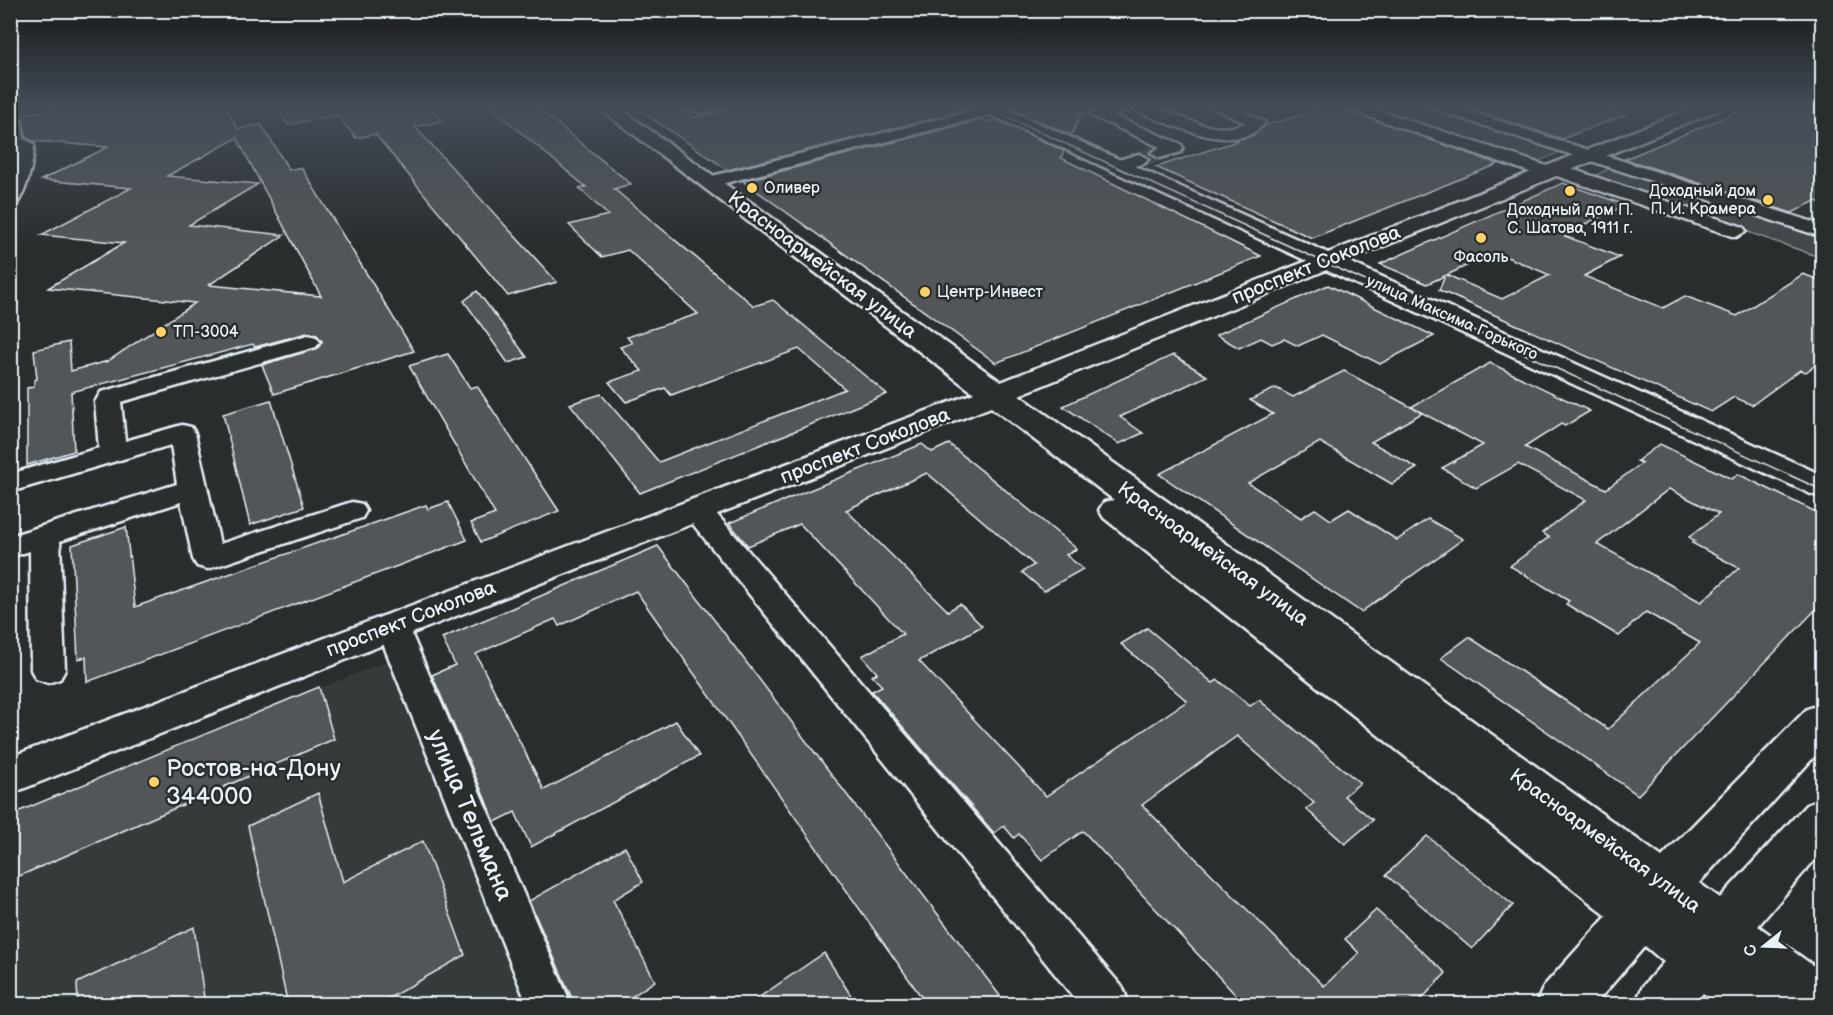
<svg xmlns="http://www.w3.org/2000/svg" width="1833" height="1015" font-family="'Balsamiq Sans',sans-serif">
<rect width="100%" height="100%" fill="#2a2d2e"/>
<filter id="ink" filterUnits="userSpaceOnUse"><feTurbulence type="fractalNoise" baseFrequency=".0167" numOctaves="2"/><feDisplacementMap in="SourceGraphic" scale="12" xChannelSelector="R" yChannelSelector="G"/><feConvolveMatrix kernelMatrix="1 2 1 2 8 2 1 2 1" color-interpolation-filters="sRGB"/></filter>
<g filter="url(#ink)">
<path fill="#363a3b" d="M392,659L524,1004H11L10,814Z"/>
<g fill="#424648" stroke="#959ca0" stroke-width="1.5">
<path d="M1357,105H1427L1566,149L1533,164Z"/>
<path d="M1613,167L1822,235V258L1592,177Z"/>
</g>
<g fill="#535759" stroke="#e8f1f8" stroke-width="1.5" fill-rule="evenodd">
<path d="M81,105H225L238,129L261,124L289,170L301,167L414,351L274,394L262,365L318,348L322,341L317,335L307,333L255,347L253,344L71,392L74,451L27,465V388L34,387V380L37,379L34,350L69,342L71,371L108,361L195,303L48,288L124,243L41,235L131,188L41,180L108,147L33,141L26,138L23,114ZM237,138L258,178L321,296L209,285L284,235L189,225L258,184L167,176Z"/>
<path d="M274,105H427L443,121L415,127L557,282L508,296L375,134L356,138L337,115L288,125Z"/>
<path d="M488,105H534L631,184L614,189L754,306L773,300L887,394L640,493L570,404L601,394L659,462L845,389L799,349L671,395L665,388L626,402L609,382L642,371L620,347L632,343L627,337L698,314L628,250L602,257L569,225L608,215L579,188L586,187Z"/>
<path d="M632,105H674L695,118L752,105H950L963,111L728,170Z"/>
<path d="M1051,105H1098L1099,108L1077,116L1080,118L1071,135L1020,113Z"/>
<path d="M1333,105L1498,164L1312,238L1156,167L1237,141L1235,140L1254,135L1264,126Z"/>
<path d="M1463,105H1591L1625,115L1562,139L1463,107Z"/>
<path d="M1754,105H1822V203L1815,201L1792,213L1625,159Z"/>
<path d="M995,119L1064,151L1061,158L1261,256L996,363L743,181L980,120L985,122Z"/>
<path d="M1563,183L1626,205L1562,235L1620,257L1584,276L1663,308L1685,296L1737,316L1803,274L1822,281V360L1806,372L1800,370L1752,405L1734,397L1711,412L1439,290L1445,276L1427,284L1380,264ZM1495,252L1550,275L1502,299L1447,275Z"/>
<path d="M1328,285L1434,336L1380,364L1322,335L1298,346L1284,339L1272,344L1261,338L1239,348L1216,335Z"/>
<path d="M477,291L527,357L508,363L464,301Z"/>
<path d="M448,354L470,388L477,386L559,511L481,542L471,523L495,514L409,366Z"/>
<path d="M1173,355L1207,376L1120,417L1143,433L1119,444L1063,406Z"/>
<path d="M1490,363L1590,411L1565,426L1561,424L1525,447L1606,489L1642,463L1637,461L1660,444L1732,479L1738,474L1822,515V603L1638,795L1441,658L1469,637L1608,729L1700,643L1646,612L1619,636L1566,604L1569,601L1510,566L1549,537L1542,533L1586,500L1518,464L1476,488L1442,468L1483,445L1411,407ZM1669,489L1719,514L1689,537L1695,541L1692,543L1739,568L1701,602L1597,544Z"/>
<path d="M1344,371L1422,413L1371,442L1417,468L1392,484L1320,442L1248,483L1301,518L1315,509L1331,520L1349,509L1397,540L1428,519L1463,539L1361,612L1159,474L1273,414L1250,400L1276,388L1293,397Z"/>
<path d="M271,400L304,507L250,525L223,414Z"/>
<path d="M922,444L932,452L949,444L1077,549L1066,555L1083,569L1044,591L1022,572L1034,565L927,473L846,510L948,611L960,604L982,626L919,661L1046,796L1187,701L1121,644L1147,628L1213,683L1218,680L1250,706L1259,700L1360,783L1344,796L1373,820L1345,844L1306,809L1314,803L1237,736L1142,805L1324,986L1359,953L1345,939L1376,910L1446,973L1416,1005H1245L1083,831L1042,860L1019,834L1014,838L1004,826L994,833L872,691L882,686L872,676L877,673L862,656L903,634L800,524L748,546L729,523Z"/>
<path d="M448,502L467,540L87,682L86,657L78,659L72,545L126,527L135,607L426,505L428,509Z"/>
<path d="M658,546L895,858L1007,1005H927L636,591L559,626L555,619L476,654L544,790L676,721L699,756L531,847L515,812L495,822L432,675L455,665L442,638Z"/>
<path d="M319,687L334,739L10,880V815Z"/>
<path d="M318,793L343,882L423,841L465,955L377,1005H288L248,826Z"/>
<path d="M1427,836L1513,905L1472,949L1386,875Z"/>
<path d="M625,847L643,882L613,900L655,981L619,1005H575L529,901Z"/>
<path d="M194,927L205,1005H78L77,983Z"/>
<path d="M824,953L857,1005H748Z"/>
</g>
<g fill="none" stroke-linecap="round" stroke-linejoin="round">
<path stroke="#464a4c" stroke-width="17" stroke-dasharray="17 9" stroke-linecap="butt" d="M1139,159L1159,153"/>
<g stroke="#e8f1f8" stroke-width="5">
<g id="minor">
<path d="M683,105H726L723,108L702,113L686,108Z"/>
<path d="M995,105H1019L1016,108L710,187L701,182L704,178Z"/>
<path d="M1115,105C1126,105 1141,102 1152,106C1184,116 1211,137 1246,123L1209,105H1229L1265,122C1239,159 1164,122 1133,109L1112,115L1181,144L1183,148L1181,152L1159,158L1151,153L1160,147L1090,115L1092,112Z"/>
<path d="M1341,105H1363L1547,166L1560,165L1743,227L1746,231L1736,237L1729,235L1554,175L1541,176L1344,108Z"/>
<path d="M1427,105H1449L1822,225V237L1430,108Z"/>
<path d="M10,119L21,121L24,139L34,144C34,159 25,205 10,208V176L17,148L10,147Z"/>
<path d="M1139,154L1148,159L1145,163L1117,171L1108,166L1111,162Z"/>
<path d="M308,335L316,337L320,342L316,347L121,402L125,441L182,425L191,427L195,433L220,544L352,502L362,504L366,511L362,518L208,569L197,566L193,559L181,502L60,541L65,670L60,679L48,683L36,679L31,670L30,551L10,557V536L177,484L171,445L10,492V474L99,448L95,402L101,392Z"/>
<path d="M698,502L708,504L1123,988L1129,1004H1079L688,518L684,511L688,504Z"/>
<path d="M392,614L403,617L408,626L571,1004H527L376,626L381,617Z"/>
</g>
</g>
<g stroke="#e8f1f8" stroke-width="5">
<path id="major" d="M595,105H615L1001,382L1307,261L978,109L975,105H998L1328,253L1700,105H1724L1721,109L1347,261L1822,475V497L1811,494L1326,270L1019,395L1662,857L1807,709L1822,704V748L1699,883L1720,898L1806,805L1822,799V851L1758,926L1822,972V1004H1718L1703,993L1694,1004H1635L1643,986L1664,962L1645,946L1595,1004H1536L1544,986L1607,916L1104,518L1099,510L1104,502L1114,500L991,407L405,636L10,794V757L974,393Z"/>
</g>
<use href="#minor" fill="#2a2d2e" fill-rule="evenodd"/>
<use href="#major" fill="#2a2d2e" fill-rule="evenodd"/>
<path stroke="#e8f1f8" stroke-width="1.5" d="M981,105L1822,490"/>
</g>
</g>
<linearGradient id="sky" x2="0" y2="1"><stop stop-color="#171919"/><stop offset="0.43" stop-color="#444c57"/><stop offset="1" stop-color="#444c57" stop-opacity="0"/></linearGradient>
<rect width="1833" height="247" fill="url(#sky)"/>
<g fill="#ffd166" stroke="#2a2d2e" stroke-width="2">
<circle cx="752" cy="188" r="6"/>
<circle cx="1570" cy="191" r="6"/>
<circle cx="1768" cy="200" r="6"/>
<circle cx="1481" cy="238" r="6"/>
<circle cx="925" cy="292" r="6"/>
<circle cx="161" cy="332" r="6"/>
<circle cx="154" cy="782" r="6"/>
</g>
<g text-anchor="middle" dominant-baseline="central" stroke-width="5" stroke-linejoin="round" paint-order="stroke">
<g font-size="16" fill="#e8f1f8" stroke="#2a2d2e" text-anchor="start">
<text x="764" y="188">Оливер</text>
<text x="1756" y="191" text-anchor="end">Доходный дом<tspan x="1756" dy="18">П. И. Крамера</tspan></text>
<text x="1570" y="210" text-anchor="middle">Доходный дом П.<tspan x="1570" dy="18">С. Шатова, 1911 г.</tspan></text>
<text x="1481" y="257" text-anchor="middle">Фасоль</text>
<text x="937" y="292">Центр-Инвест</text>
<text x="173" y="332">ТП-3004</text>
</g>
<g font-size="16" fill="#e8f1f8" stroke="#2a2d2e">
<text transform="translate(1452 318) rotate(24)">улица Максима Горького</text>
</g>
<g font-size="20" fill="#e8f1f8" stroke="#2a2d2e">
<text transform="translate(822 265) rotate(37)">Красноармейская улица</text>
<text transform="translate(1316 265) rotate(-22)">проспект Соколова</text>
<text transform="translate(865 446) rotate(-21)">проспект Соколова</text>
<text transform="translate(1213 554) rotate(36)">Красноармейская улица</text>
<text transform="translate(411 619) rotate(-21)">проспект Соколова</text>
<text transform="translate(1605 841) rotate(36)">Красноармейская улица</text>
</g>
<g font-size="24" fill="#e8f1f8" stroke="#2a2d2e" text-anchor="start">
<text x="166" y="768">Ростов-на-Дону<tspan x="166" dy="28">344000</tspan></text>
</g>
<g font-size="24" fill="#e8f1f8" stroke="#2a2d2e">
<text transform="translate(470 815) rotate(67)">улица Тельмана</text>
</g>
</g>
<rect width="1833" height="1015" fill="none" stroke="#2a2d2e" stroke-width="36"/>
<rect x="18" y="18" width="1797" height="979" fill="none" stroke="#e8f1f8" stroke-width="2" filter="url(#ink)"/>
<g transform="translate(1764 946) rotate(252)" stroke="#2a2d2e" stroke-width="4.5" paint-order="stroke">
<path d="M0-4.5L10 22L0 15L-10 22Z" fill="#e8f1f8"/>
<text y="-9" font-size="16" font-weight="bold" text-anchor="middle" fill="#e8f1f8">С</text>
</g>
</svg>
